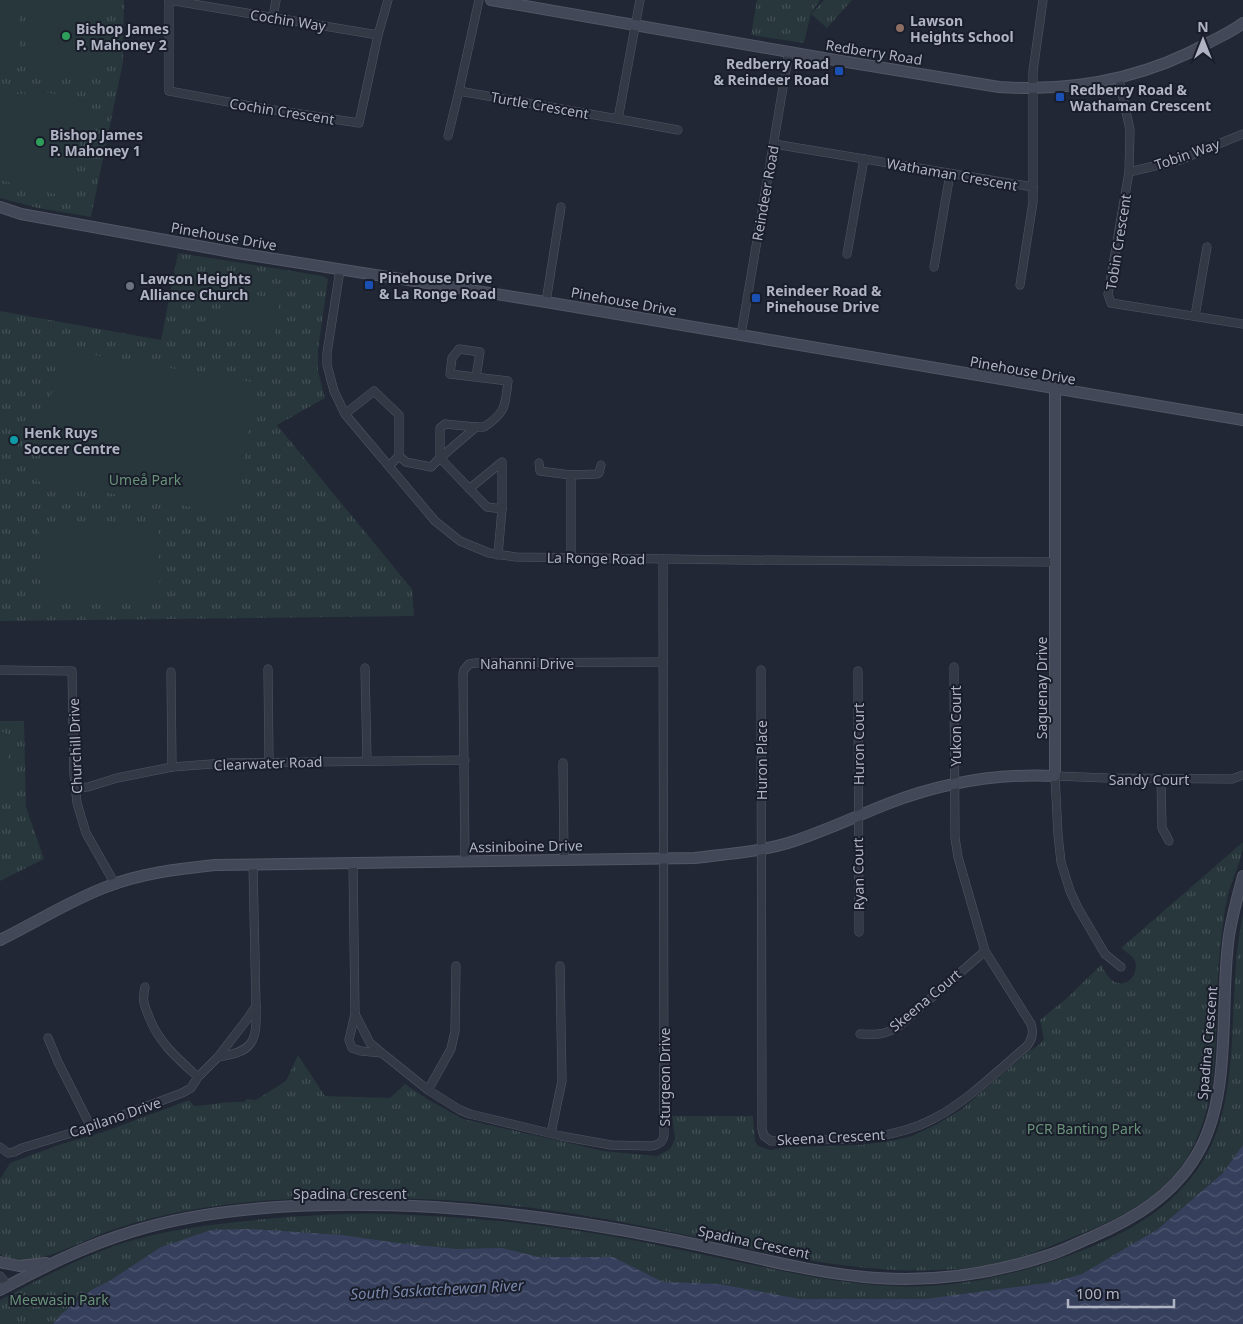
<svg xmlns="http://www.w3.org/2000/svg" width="1243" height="1324" font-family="'Noto Sans',sans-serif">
<defs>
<pattern id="grass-tufts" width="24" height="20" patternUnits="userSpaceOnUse" patternTransform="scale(1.25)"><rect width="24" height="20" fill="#27373b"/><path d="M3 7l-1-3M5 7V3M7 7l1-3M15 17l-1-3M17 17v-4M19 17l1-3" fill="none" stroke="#445256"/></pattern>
<pattern id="water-waves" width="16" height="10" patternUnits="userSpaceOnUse" patternTransform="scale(1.25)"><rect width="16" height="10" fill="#36405c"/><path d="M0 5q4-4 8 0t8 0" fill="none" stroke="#515972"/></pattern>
</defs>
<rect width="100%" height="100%" fill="#212735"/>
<g fill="url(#grass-tufts)">
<path d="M0,0H124L123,62L91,217L38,208L0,198Z"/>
<path d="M757,0H820L811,13L804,43L751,35Z"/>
<path d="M824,0H852L827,28L811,14Z"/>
<path d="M178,253L323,276L328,279L318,350V371L325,398L277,425L412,589L414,616L0,621V311L161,340Z"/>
<path d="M0,721H24L26,807L44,859L0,881Z"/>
<path d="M1243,842C1243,860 1232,877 1228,895C1224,912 1222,931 1220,949C1213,1017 1224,1095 1188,1156C1166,1194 1123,1217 1083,1233C1054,1245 1024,1258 994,1264C863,1288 728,1239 599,1218C525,1205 449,1198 373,1198C287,1197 201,1201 118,1228C92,1236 38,1266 14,1261C9,1260 5,1257 0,1254V1179L10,1163L61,1144L101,1133L189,1100L194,1106C211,1105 228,1101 245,1102L246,1099L256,1100L286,1081L298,1055L325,1096L390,1098L405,1084L427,1099L463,1119L604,1151L657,1156L670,1149L675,1139L672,1116H753L755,1141L758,1146L770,1150L789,1147L861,1145L896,1140L912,1136L937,1124L962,1109L1029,1051L1039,1045L1044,1039L1040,1020L1067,998L1101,965C1104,970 1108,978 1113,981C1127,990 1141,972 1134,959C1131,955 1125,951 1121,948Z"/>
<path d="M1243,915V1158L1177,1221L1080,1283L966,1299L70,1324H0V1300C38,1280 76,1259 117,1245C165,1229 216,1224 266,1219C307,1215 347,1213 388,1214C456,1216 524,1222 592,1233C649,1242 706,1256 763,1267C805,1276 848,1284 891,1286C957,1289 1022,1274 1083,1250C1134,1230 1180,1203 1207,1154C1243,1087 1226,990 1243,915Z"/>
</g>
<g fill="#27373b">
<rect x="0" y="0" width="20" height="68"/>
<rect x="28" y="0" width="77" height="73"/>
<path d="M48,93L68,95L89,102L69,190L60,195L0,180V104L16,94Z"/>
<path d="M231,291L280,299L275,334L226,326Z"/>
<path d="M59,349L257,383L234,514L36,481Z"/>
<path d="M158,523L160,596L41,599L39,527Z"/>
<path d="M0,730L7,735L11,794L0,795Z"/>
</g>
<path fill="url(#water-waves)" d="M1243,1145V1324H53L60,1315L93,1289L111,1280L161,1247L211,1230L251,1229L342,1235L398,1243L456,1249L502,1248L539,1257H613L663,1282L719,1284L800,1299H925L1054,1282L1082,1274L1158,1229L1223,1173Z"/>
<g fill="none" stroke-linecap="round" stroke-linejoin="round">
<g stroke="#525664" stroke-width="9">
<g id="street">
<path d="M169,0V91L261,108L359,123L378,35L388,0"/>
<path d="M169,0L378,35"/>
<path d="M479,0L459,91L618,119L640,0"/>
<path d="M273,17L276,0"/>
<path d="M1119,79L1130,130L1129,172L1108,294L1111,303L1243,324"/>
<path d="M618,119L678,130"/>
<path d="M448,136L459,91"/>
<path d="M774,144L1033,187"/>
<path d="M1129,172L1180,160L1243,134"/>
<path d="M847,254L864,159"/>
<path d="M934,267L950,174"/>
<path d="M340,270L327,353V365L334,391L345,414L435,521L460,541L489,553L516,557L744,560L1055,562"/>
<path d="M1020,285L1033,202V71L1043,0"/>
<path d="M546,302L561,207"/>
<path d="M1195,316L1207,247"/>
<path d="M741,335L789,52"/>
<path d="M345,414L374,391L399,415V456L389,466"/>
<path d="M476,427H484C506,412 505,407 508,381L450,374L452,358L459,349L480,352L476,377"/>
<path d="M399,456L406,462L431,467L440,458V428L445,424L476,427L440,458L487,507L502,509V462L469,489"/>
<path d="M539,463L540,471L571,475L597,474L599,473L601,465"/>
<path d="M571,475V558"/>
<path d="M498,555L502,509"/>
<path d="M365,668L367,760"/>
<path d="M268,669L269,762"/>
<path d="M0,670L72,671L74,774L77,803L86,833L115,884"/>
<path d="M761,670L762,1129L764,1136L771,1141C825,1138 884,1145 933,1119C968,1101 997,1071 1027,1046C1032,1039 1034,1033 1031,1024L985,951L958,857L955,838L954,667"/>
<path d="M858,671L859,932"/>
<path d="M171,672L172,767"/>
<path d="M563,763L564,860"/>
<path d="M1161,779L1162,828L1169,841"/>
<path d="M75,788L88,787L117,778L172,767L225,763L465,760"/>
<path d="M465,861L463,675L464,670L469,664L476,663L663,662"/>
<path d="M353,863L355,1014L370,1043L382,1053L428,1090L460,1110L470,1114L561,1136L611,1145L651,1146C658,1145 663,1143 664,1135L663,559"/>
<path d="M1121,967L1105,954L1078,908L1070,891L1061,862L1058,835L1055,776L1107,778L1232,779L1243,775"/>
<path d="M145,987C142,1001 144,1004 149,1017C159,1043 177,1058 198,1077"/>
<path d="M355,1014L349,1040L352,1048L361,1051L382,1053"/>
<path d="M860,1034C876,1035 885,1035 899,1026L985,951"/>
<path d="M48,1038L58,1062L91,1127"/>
<path d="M218,1057C254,1052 257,1041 256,1007"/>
<path d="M428,1090L451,1049L455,1031L456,966"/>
<path d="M551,1133L562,1081L560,966"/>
<path d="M0,1147L8,1153L14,1152L22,1148L91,1127L182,1093L191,1088L198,1077L218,1057L248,1018L256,1006L253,865"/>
<path d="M0,1276L8,1286"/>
</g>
</g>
<g stroke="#525664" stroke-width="12">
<g id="secondary">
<path d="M491,0L841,61L999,87C1073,92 1145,78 1210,42C1221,36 1233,31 1243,23"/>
<path d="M0,207L21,214L237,253L546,302L1243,420"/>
<path d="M0,940C35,923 69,901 106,887C141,873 178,869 215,865L695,858C726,854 758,852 788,843C823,832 854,817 887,804C941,783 998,773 1055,776V389"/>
<path d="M0,1262L19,1266L46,1263"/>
<path d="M0,1290C43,1267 87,1245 134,1231C225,1203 339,1202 434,1207C511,1212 588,1223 664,1238C734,1251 805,1273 877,1278C936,1282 996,1273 1052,1254C1066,1249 1080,1242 1094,1236C1135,1218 1173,1195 1196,1156C1232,1098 1220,1011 1228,944C1230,922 1237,899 1243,876"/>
</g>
</g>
<use href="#street" stroke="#343946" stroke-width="8"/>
<use href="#secondary" stroke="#434859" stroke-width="10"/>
</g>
<circle fill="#8d6e63" stroke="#1a1e2b" stroke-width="2" cx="900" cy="28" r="5"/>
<g fill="#2e9e5b" stroke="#1a1e2b" stroke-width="2">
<circle cx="66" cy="36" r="5"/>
<circle cx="40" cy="142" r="5"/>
</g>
<g fill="#1a4fb4" stroke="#1a1e2b" stroke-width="2">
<rect x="834" y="66" width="10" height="10" rx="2.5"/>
<rect x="1055" y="92" width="10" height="10" rx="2.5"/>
<rect x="364" y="280" width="10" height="10" rx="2.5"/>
<rect x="751" y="293" width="10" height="10" rx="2.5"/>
</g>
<circle fill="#6b7280" stroke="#1a1e2b" stroke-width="2" cx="130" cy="286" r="5"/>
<circle fill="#0f9aa8" stroke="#1a1e2b" stroke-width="2" cx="14" cy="440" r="5"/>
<g text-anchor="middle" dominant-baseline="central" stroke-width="4" stroke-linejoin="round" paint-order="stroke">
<g font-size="14" fill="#afb3c3" stroke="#1a1e2b">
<text transform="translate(288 20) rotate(9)">Cochin Way</text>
<text transform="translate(874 52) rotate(9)">Redberry Road</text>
<text transform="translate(540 105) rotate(10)">Turtle Crescent</text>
<text transform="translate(282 111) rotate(9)">Cochin Crescent</text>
<text transform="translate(1187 154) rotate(-19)">Tobin Way</text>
<text transform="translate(952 174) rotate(10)">Wathaman Crescent</text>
<text transform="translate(765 193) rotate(-80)">Reindeer Road</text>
<text transform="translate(224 236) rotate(10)">Pinehouse Drive</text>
<text transform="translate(1118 242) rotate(-81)">Tobin Crescent</text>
<text transform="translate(624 301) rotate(10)">Pinehouse Drive</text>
<text transform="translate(1023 370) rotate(10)">Pinehouse Drive</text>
<text transform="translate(596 558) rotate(1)">La Ronge Road</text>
<text x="527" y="663">Nahanni Drive</text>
<text transform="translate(1041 688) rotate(-90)">Saguenay Drive</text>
<text transform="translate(955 726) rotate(-90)">Yukon Court</text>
<text transform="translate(858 744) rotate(-90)">Huron Court</text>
<text transform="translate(75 746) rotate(-92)">Churchill Drive</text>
<text transform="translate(761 760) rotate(-90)">Huron Place</text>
<text transform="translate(268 763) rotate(-2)">Clearwater Road</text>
<text x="1149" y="779">Sandy Court</text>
<text transform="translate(526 846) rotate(-1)">Assiniboine Drive</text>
<text transform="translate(858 874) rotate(-91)">Ryan Court</text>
<text transform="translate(925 1000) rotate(-40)">Skeena Court</text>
<text transform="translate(1207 1043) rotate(-85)">Spadina Crescent</text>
<text transform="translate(664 1077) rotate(-90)">Sturgeon Drive</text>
<text transform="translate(115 1117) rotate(-19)">Capilano Drive</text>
<text transform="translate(831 1137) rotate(-3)">Skeena Crescent</text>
<text x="350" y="1193">Spadina Crescent</text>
<text transform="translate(754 1242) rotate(12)">Spadina Crescent</text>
</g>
<g font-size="14" font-weight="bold" fill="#afb3c3" stroke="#1a1e2b" text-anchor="start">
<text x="910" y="20">Lawson<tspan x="910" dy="16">Heights School</tspan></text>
<text x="76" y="28">Bishop James<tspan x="76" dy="16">P. Mahoney 2</tspan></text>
<text x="829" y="63" text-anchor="end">Redberry Road<tspan x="829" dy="16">&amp; Reindeer Road</tspan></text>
<text x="1070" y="89">Redberry Road &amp;<tspan x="1070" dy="16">Wathaman Crescent</tspan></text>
<text x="50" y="134">Bishop James<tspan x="50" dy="16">P. Mahoney 1</tspan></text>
<text x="379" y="277">Pinehouse Drive<tspan x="379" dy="16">&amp; La Ronge Road</tspan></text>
<text x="140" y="278">Lawson Heights<tspan x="140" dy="16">Alliance Church</tspan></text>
<text x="766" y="290">Reindeer Road &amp;<tspan x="766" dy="16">Pinehouse Drive</tspan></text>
<text x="24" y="432">Henk Ruys<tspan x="24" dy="16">Soccer Centre</tspan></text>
</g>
<g font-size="14" fill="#689278" stroke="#1a1e2b">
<text x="145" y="479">Umeå Park</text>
<text x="1084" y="1128">PCR Banting Park</text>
<text x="59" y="1299">Meewasin Park</text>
</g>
<g font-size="15" font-style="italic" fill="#7886aa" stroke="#1a1e2b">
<text transform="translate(437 1289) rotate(-3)">South Saskatchewan River</text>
</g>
</g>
<g transform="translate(1203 40)" stroke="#1a1e2b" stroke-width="4" paint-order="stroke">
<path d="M0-4L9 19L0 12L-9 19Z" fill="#afb3c3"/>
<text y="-8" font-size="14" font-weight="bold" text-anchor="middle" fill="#afb3c3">N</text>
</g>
<path d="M1068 1299v8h106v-8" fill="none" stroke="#afb3c3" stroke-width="2.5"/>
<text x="1076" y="1299" font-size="15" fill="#afb3c3" stroke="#1a1e2b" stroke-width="4" paint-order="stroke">100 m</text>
</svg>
